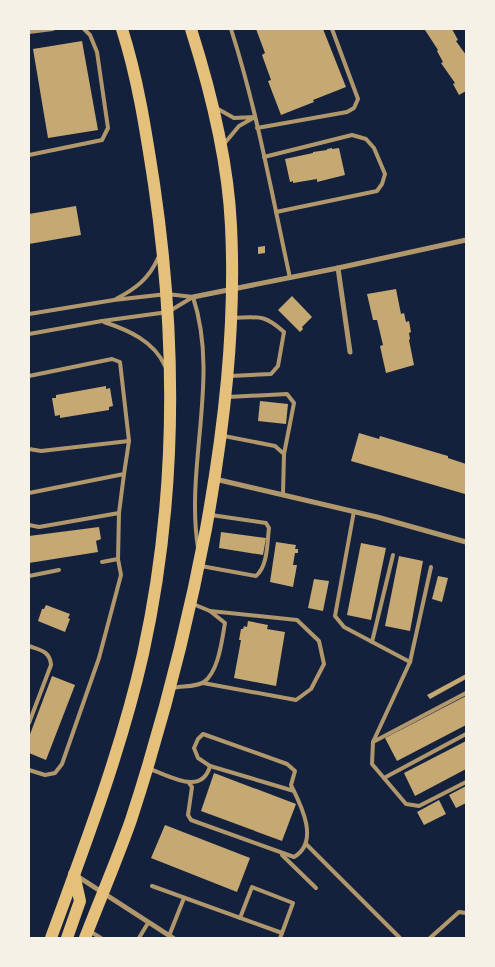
<svg xmlns="http://www.w3.org/2000/svg" width="495" height="967" font-family="'Golos Text',sans-serif">
<rect width="100%" height="100%" fill="#14213d"/>
<g fill="#c6a872">
<path d="M256,29H323L346,87L313,100L314,102L281,115L268,81L271,80L262,55L265,53Z"/>
<path d="M427,29H452L458,40L456,41L466,55V91L459,95L453,84L455,83L441,63L443,62L437,51L438,50L425,30Z"/>
<path d="M82,41L98,130L48,138L33,49Z"/>
<path d="M332,148V149L339,148L345,175L317,182V179L293,183V181L290,182L285,159L313,153V152L327,150V149Z"/>
<path d="M76,206L81,235L29,244V214Z"/>
<path d="M265,246V253L258,254V247Z"/>
<path d="M396,289L401,314L404,313L406,322L409,321L411,332L409,333L410,339L409,340L414,365L386,373L380,346L383,345L377,320H373L367,294Z"/>
<path d="M292,296L312,317L302,327L303,329L300,332L278,310Z"/>
<path d="M106,386V389L110,388L113,406L109,407V410L60,418V415L55,416L52,398H56V395Z"/>
<path d="M260,401L288,404L286,424L258,421Z"/>
<path d="M359,433L379,439L380,436L448,456V458L466,464V488L465,494L351,461Z"/>
<path d="M99,527L101,539L96,541L98,552L29,563V536Z"/>
<path d="M221,532L266,538L263,555L219,548Z"/>
<path d="M276,542L296,545L295,549H298V553H295L293,565H297L293,587L270,582Z"/>
<path d="M361,543L386,548L371,620L347,615Z"/>
<path d="M399,556L423,561L410,631L385,626Z"/>
<path d="M438,576L448,578L442,602L432,599Z"/>
<path d="M314,579L329,581L323,611L308,608Z"/>
<path d="M46,605L70,614L68,618L70,619L65,632L38,621L42,609H44Z"/>
<path d="M248,621L268,625L267,629L285,632L276,686L234,678L241,640H239L241,629H243L244,626L247,627Z"/>
<path d="M466,674V679L430,699L427,695Z"/>
<path d="M52,676L75,685L46,760L29,753V737Z"/>
<path d="M466,696V725L397,761L385,738Z"/>
<path d="M466,741V769L415,796L404,773Z"/>
<path d="M214,773L296,804L282,841L201,811Z"/>
<path d="M466,786V803L456,808L449,795Z"/>
<path d="M439,800L446,814L424,825L417,812Z"/>
<path d="M165,825L250,858L237,892L151,858Z"/>
</g>
<g fill="none" stroke-linecap="round" stroke-linejoin="round">
<g stroke="#b1986c" stroke-width="4">
<path d="M231,29C257,110 272,195 290,278"/>
<path d="M29,32L53,29"/>
<path d="M218,109L234,118L255,117L239,126L224,144"/>
<path d="M257,128L347,112L354,108L358,99L332,29"/>
<path d="M29,155L102,140L108,128L97,52L90,35L84,29"/>
<path d="M264,157L352,135L366,139L374,148L385,174L382,184L377,191L276,212"/>
<path d="M193,297C220,378 185,465 198,548"/>
<path d="M116,299C135,289 149,279 158,258"/>
<path d="M29,314L114,300L167,294L193,297"/>
<path d="M104,322C128,330 154,341 165,366"/>
<path d="M29,334L102,321L168,312L193,297"/>
<path d="M29,376L112,359L120,362L129,441L124,474L29,493"/>
<path d="M230,376L271,374L278,366L284,332C264,314 259,317 233,318"/>
<path d="M228,397L287,394L294,403L284,454"/>
<path d="M224,436L275,446L284,454L283,494"/>
<path d="M29,449L41,451L129,441"/>
<path d="M354,511L335,616L344,627L410,662L373,742L372,764L406,804L419,806L466,782"/>
<path d="M29,525L39,527L119,513"/>
<path d="M102,562L118,559"/>
<path d="M201,566L256,576C268,566 267,543 269,528L266,523L211,515"/>
<path d="M29,576L59,570"/>
<path d="M372,642L393,555"/>
<path d="M29,646C40,650 50,651 51,665L29,723"/>
<path d="M410,662L431,567"/>
<path d="M203,683L296,700L311,689L324,664L319,641L297,620L210,611"/>
<path d="M173,688C181,686 197,687 204,682C219,671 222,639 225,623L210,611L193,604"/>
<path d="M373,742L466,693"/>
<path d="M150,769C170,776 202,796 210,766"/>
<path d="M29,770L45,775L55,773L62,764L99,658L121,575L118,559L119,513L124,474"/>
<path d="M384,778L466,734"/>
<path d="M189,783L192,787L188,815L191,820L294,857C320,842 301,805 291,785L295,771L287,764L203,734L198,739L194,748L198,758L210,766L294,791"/>
<path d="M306,844L400,938"/>
<path d="M282,855L316,888"/>
<path d="M152,886L282,933L280,938"/>
<path d="M240,918L252,887L293,903L282,933"/>
<path d="M91,932L101,938"/>
<path d="M169,936L184,898"/>
<path d="M139,938L148,923"/>
<path d="M430,938L459,912L466,913"/>
</g>
<g stroke="#b1986c" stroke-width="5">
<path d="M338,268L350,352"/>
<path d="M193,297L338,268L466,240"/>
<path d="M215,479L377,517L466,542"/>
<path d="M77,876L173,938"/>
</g>
<g stroke="#e5c07b" stroke-width="12">
<path d="M51,938C85,845 121,751 143,654C177,500 177,340 154,184C146,132 138,79 122,29"/>
<path d="M67,938L80,901L74,874"/>
<path d="M85,938C100,899 117,860 131,820C162,725 187,628 206,529C224,429 236,328 231,226C228,159 211,92 191,29"/>
</g>
</g>
<rect width="495" height="967" fill="none" stroke="#f6f1e7" stroke-width="60"/>
</svg>
